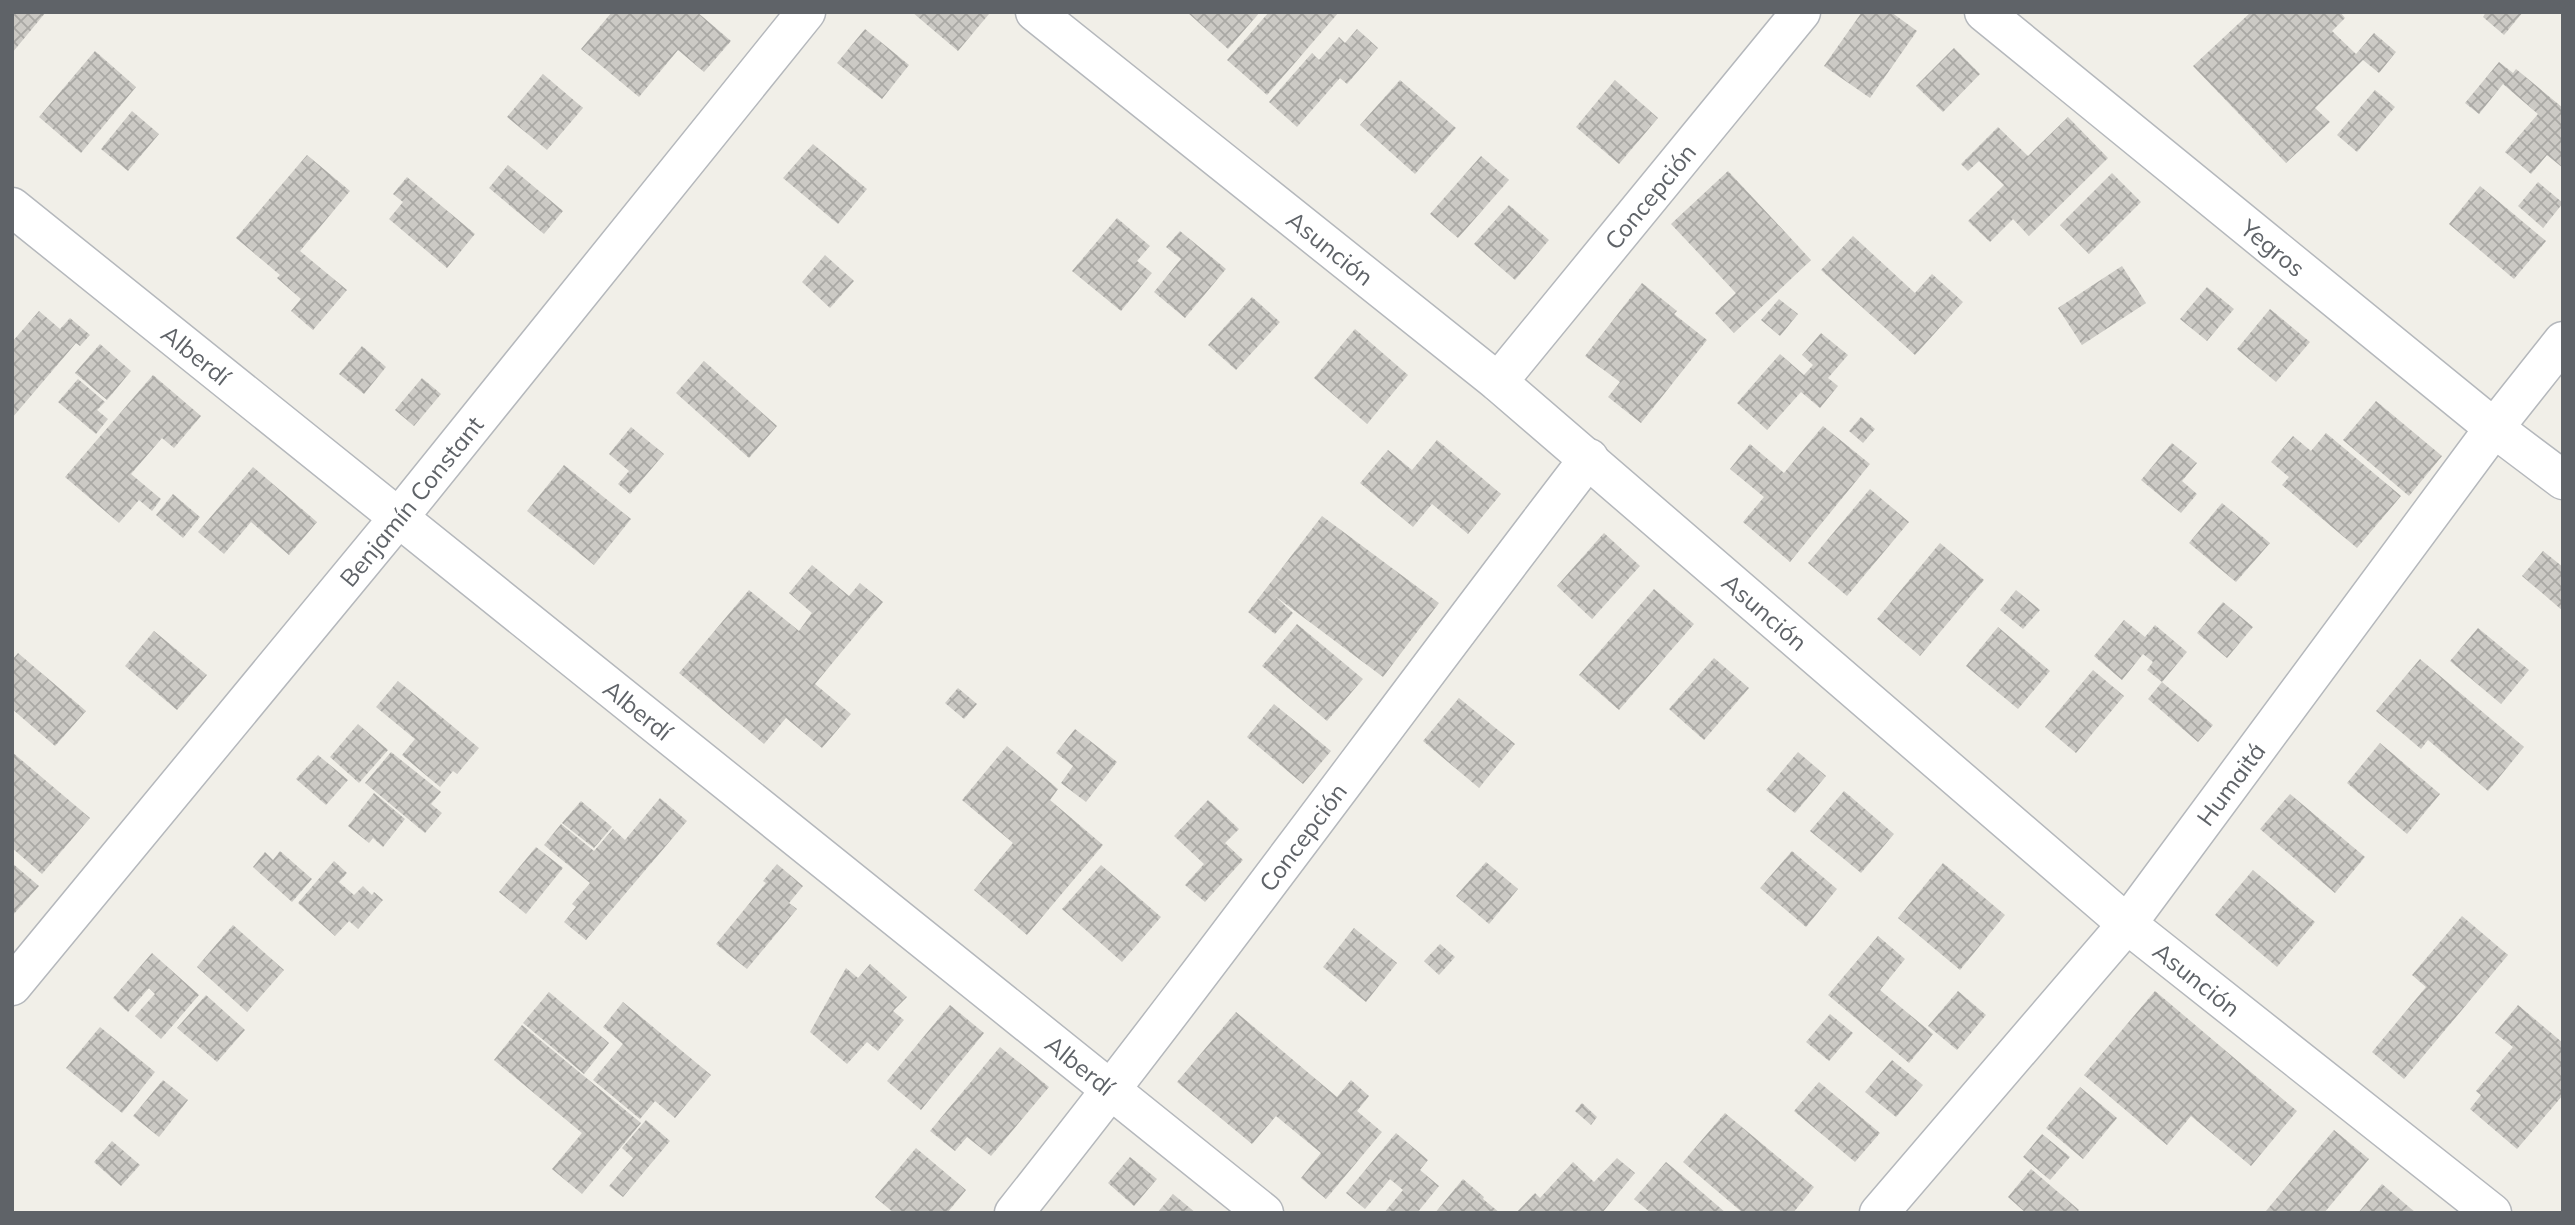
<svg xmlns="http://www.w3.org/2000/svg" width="2575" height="1225" font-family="Mulish,sans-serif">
<defs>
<pattern id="building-cross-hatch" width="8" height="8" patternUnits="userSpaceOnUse" patternTransform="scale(1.75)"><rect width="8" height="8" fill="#cccac5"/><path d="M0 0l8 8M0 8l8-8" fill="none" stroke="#a9a8a4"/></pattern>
</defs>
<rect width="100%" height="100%" fill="#f1efe8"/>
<g fill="url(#building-cross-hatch)">
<path d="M12,12H46L12,53Z"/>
<path d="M612,12H697L731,41L704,72L678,50L639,97L581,49Z"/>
<path d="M912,12H988L989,14L958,51Z"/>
<path d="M1187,12H1260L1228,49Z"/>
<path d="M1269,12H1339L1267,95L1227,60Z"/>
<path d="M1862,12H1891L1917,31L1870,98L1824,66Z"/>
<path d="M2251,12H2340L2345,18L2332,31L2356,54L2374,33L2396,52L2379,73L2363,60L2315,108L2330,122L2286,163L2193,66Z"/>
<path d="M2486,12H2523L2504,35L2483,17Z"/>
<path d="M865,29L909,65L882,99L837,63Z"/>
<path d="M1357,29L1378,48L1347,84L1340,78L1297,127L1269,102L1312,53L1319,60L1339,37L1345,43Z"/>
<path d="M1954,48L1980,74L1943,112L1916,86Z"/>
<path d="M95,51L136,87L81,153L39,117Z"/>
<path d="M2499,62L2513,73L2516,69L2563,108V168L2547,155L2531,174L2505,152L2538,114L2503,84L2479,114L2465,103Z"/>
<path d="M543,74L583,108L547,150L507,117Z"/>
<path d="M1400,80L1456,128L1415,174L1360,125Z"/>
<path d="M1615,80L1658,118L1619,164L1576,127Z"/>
<path d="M2375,90L2395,107L2357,152L2337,135Z"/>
<path d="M132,111L159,134L128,171L101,149Z"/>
<path d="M2068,117L2108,158L2029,236L2013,219L1990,242L1968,221L2004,185L1979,161L1968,171L1961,164L1998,127L2028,156Z"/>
<path d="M813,144L867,189L838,224L783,178Z"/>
<path d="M307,155L350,191L300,251L347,290L313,330L291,311L301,299L277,278L280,275L236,238Z"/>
<path d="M1481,156L1509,180L1458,238L1430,214Z"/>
<path d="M508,165L563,211L544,234L489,188Z"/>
<path d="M1728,171L1811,260L1734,333L1715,313L1736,293L1671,224Z"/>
<path d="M2112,173L2141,202L2089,254L2060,225Z"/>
<path d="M407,177L475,234L447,268L389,219L403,202L393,194Z"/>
<path d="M2538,182L2563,203L2543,228L2518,206Z"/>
<path d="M2480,186L2546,241L2514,279L2449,224Z"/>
<path d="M1509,205L1549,240L1515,280L1474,244Z"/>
<path d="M1117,218L1150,246L1137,261L1152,273L1121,311L1072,271Z"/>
<path d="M1180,231L1226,269L1185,318L1154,292L1181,259L1166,247Z"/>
<path d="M1853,236L1915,293L1932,274L1963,302L1915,355L1821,270Z"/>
<path d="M825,255L854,281L830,308L802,282Z"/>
<path d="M2122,266L2146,303L2082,345L2058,308Z"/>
<path d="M1642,283L1677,311L1674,314L1707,340L1641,423L1608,397L1620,382L1585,356Z"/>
<path d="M2207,287L2234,309L2207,341L2180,319Z"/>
<path d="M1252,297L1280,322L1236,370L1208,345Z"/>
<path d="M1779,299L1798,314L1780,336L1761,320Z"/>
<path d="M2270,309L2310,342L2276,382L2237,349Z"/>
<path d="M39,311L60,329L70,318L90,335L80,346L76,343L12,418V342Z"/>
<path d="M1355,329L1408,375L1367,424L1314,378Z"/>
<path d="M1821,333L1848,355L1828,378L1838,386L1820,408L1801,392L1767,430L1737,403L1780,354L1804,375L1813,365L1802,355Z"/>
<path d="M100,344L131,371L107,400L75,373Z"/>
<path d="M362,346L386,367L364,394L339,374Z"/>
<path d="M704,361L777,426L749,458L676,393Z"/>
<path d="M153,375L201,416L174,448L162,438L131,474L161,499L152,511L139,500L119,523L65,477Z"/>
<path d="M422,378L441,394L414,426L395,410Z"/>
<path d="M78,379L105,402L97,410L108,419L96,434L58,402Z"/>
<path d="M2376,401L2442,456L2409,496L2343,440Z"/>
<path d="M1861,417L1875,429L1863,443L1849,431Z"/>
<path d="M1823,426L1870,464L1790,562L1743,522L1764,497L1730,469L1750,444L1784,473Z"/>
<path d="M631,427L664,454L630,494L618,484L629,471L609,454Z"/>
<path d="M2326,433L2401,496L2357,548L2282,485L2289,477L2271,462L2293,436L2311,451Z"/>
<path d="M1437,440L1501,494L1468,534L1432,504L1413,527L1360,483L1388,450L1412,470Z"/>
<path d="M2172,443L2197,463L2182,481L2197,494L2181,513L2141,480Z"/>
<path d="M564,465L631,519L594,565L527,511Z"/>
<path d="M253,467L317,522L289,555L251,522L224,554L198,532Z"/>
<path d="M1870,489L1909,522L1847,596L1808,563Z"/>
<path d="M173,494L200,517L183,538L156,515Z"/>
<path d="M2222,503L2270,543L2236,582L2189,543Z"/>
<path d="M1322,516L1439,603L1383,677L1275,596L1293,613L1275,634L1248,612Z"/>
<path d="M1604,533L1640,566L1592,619L1557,586Z"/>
<path d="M1940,543L1984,580L1920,656L1877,619Z"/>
<path d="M2543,551L2563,567V611L2522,576Z"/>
<path d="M812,565L849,596L860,583L883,602L815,684L851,714L822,748L786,718L764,744L679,673L749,590L799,631L812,613L789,593Z"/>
<path d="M1654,589L1694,624L1619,710L1579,675Z"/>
<path d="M2016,590L2040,610L2023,629L2000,610Z"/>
<path d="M2223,602L2253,627L2227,658L2197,633Z"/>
<path d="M2124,620L2145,637L2155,625L2187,652L2162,682L2147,670L2153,662L2143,654L2122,680L2094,656Z"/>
<path d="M1297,624L1363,679L1327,721L1262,666Z"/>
<path d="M1998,627L2050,671L2018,709L1966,666Z"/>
<path d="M2478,628L2529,670L2501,704L2450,661Z"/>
<path d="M154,631L207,675L177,710L125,666Z"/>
<path d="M18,653L86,711L55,746L12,709V660Z"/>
<path d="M1714,658L1749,688L1704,740L1669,709Z"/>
<path d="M2420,659L2524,747L2488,791L2428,740L2421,749L2376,711Z"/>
<path d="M2093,670L2124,696L2076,753L2045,727Z"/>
<path d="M398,681L479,748L457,774L453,771L440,787L402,755L415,739L376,707Z"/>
<path d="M2162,682L2213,725L2198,742L2148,699Z"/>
<path d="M958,688L977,704L964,719L945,703Z"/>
<path d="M1459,698L1515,744L1479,788L1423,741Z"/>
<path d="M1274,704L1331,751L1303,784L1247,737Z"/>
<path d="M358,724L388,750L359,783L330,757Z"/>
<path d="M1075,729L1117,762L1086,802L1061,783L1073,766L1056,753Z"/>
<path d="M2380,743L2440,794L2407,834L2347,783Z"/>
<path d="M1007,746L1058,789L1050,800L1103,845L1027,935L974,890L1013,843L962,800Z"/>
<path d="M12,752L90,818L42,874L12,848Z"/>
<path d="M391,752L441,792L431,804L442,813L425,833L365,783Z"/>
<path d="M1798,752L1826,776L1795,813L1766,790Z"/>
<path d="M318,755L348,780L326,805L296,779Z"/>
<path d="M1844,791L1894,834L1861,873L1810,831Z"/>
<path d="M374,793L405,819L383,847L373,838L369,843L348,826Z"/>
<path d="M2290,794L2365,857L2335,893L2260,829Z"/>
<path d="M660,798L687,821L586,940L564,922L576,907L572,904L590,883L544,845L561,824L594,851L613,829L625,840Z"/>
<path d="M1208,800L1239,829L1225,843L1243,860L1205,902L1185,885L1204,864L1174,836Z"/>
<path d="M581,801L612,827L594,848L562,823Z"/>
<path d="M536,847L563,868L526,914L499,892Z"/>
<path d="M280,851L312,879L292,902L253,867L265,852L273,860Z"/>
<path d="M1792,851L1837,889L1806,927L1760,888Z"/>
<path d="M334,861L347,873L339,882L354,895L363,886L372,895L374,892L383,900L358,929L349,921L335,936L298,903Z"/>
<path d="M1486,862L1518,889L1489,924L1456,896Z"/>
<path d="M12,863L39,886L12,916Z"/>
<path d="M1943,863L2005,915L1960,970L1898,918Z"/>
<path d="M777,864L803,886L789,903L797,909L747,969L716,944L766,883L763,881Z"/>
<path d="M1101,865L1161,917L1122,962L1062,909Z"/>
<path d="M2253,870L2315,922L2277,967L2215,915Z"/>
<path d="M2462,916L2508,955L2404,1079L2372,1052L2426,987L2412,975Z"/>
<path d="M233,925L284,970L247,1012L197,967Z"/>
<path d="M1354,928L1397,963L1366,1002L1323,967Z"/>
<path d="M1878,936L1905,959L1880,990L1933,1034L1909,1063L1828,995Z"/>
<path d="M1440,944L1455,957L1439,975L1424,961Z"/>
<path d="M152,953L199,995L161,1039L135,1016L155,994L149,988L128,1012L113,998Z"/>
<path d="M870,964L907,997L893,1011L904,1020L878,1051L867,1042L847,1064L810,1032L846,968L858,978Z"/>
<path d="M1958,991L1986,1015L1957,1050L1928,1026Z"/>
<path d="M2155,991L2297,1111L2251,1166L2191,1116L2167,1145L2084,1075Z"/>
<path d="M549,992L609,1043L584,1074L523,1023Z"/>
<path d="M206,995L245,1030L217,1062L177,1028Z"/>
<path d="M623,1002L711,1075L675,1118L655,1101L640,1119L593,1080L623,1044L603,1027Z"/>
<path d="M950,1005L984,1033L921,1110L887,1081Z"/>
<path d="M2518,1005L2563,1043V1095L2517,1149L2470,1109L2481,1095L2476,1091L2513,1047L2495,1033Z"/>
<path d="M1236,1012L1337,1097L1351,1080L1369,1096L1357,1111L1382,1132L1326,1199L1301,1178L1321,1153L1276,1116L1252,1144L1177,1082Z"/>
<path d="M1830,1014L1853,1033L1829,1061L1806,1042Z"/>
<path d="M522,1025L641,1123L582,1194L552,1169L582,1133L494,1060Z"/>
<path d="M100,1027L155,1072L122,1113L66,1068Z"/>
<path d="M1000,1047L1049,1087L991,1156L967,1137L955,1151L930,1131Z"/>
<path d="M1892,1060L1923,1085L1896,1117L1865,1092Z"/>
<path d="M163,1080L188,1100L159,1137L133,1116Z"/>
<path d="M1819,1082L1880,1133L1855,1162L1794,1111Z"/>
<path d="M2080,1087L2117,1118L2083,1159L2046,1128Z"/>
<path d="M1582,1103L1597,1117L1591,1125L1575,1111Z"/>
<path d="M1725,1113L1814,1187L1793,1213H1743L1683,1162Z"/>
<path d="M646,1120L670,1141L623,1197L609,1186L633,1158L622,1148Z"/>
<path d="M2334,1130L2369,1159L2324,1213H2268L2266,1211Z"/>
<path d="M1396,1133L1428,1160L1420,1170L1439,1186L1417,1213H1384L1403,1190L1390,1179L1365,1209L1346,1193Z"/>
<path d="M2042,1134L2070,1157L2050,1180L2023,1157Z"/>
<path d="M112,1141L140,1165L121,1186L94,1162Z"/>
<path d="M916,1148L966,1190L947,1213H894L875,1197Z"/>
<path d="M1130,1157L1157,1179L1134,1206L1108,1183Z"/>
<path d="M1617,1158L1635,1173L1602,1213H1516L1535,1193L1540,1198L1573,1162L1594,1182Z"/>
<path d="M1666,1162L1690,1182L1726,1213H1651L1634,1199Z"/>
<path d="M2031,1169L2079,1210L2076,1213H2026L2008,1197Z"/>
<path d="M1463,1179L1484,1197L1483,1199L1500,1213H1435Z"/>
<path d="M2382,1184L2416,1213H2358Z"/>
<path d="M1173,1194L1196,1213H1157Z"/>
</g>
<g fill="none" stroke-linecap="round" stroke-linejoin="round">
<g stroke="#b5b8bc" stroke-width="41">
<g id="minor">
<path id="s1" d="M1035,12L1498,382L2127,924L2492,1213"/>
<path id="s2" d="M1984,12L2494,428L2563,480"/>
<path id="s3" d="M12,207L1264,1213"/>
<path id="s4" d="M1498,382L1801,12"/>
<path id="s5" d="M12,986L399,517L806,12"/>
<path id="s6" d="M1014,1213C1211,965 1396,709 1589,458"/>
<path id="s7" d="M1879,1213L2127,924L2494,428L2563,341"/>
</g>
</g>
<use href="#minor" stroke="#fff" stroke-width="38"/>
</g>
<g text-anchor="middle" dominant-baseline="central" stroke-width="6" stroke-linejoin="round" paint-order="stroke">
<g font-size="24" fill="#5f6368" stroke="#fff">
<text stroke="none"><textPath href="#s4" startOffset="240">Concepción</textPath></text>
<text stroke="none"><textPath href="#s1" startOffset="378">Asunción</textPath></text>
<text stroke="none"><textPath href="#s2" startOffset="373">Yegros</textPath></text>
<text stroke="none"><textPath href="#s3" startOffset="236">Alberdí</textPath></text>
<text stroke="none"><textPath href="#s5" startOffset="628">Benjamín Constant</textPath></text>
<text stroke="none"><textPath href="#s1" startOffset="945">Asunción</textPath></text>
<text stroke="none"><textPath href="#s3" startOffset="803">Alberdí</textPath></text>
<text stroke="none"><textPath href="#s7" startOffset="555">Humaitá</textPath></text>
<text stroke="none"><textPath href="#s6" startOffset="474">Concepción</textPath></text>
<text stroke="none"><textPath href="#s1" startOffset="1512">Asunción</textPath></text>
<text stroke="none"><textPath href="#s3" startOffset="1370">Alberdí</textPath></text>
</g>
</g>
<rect width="2575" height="1225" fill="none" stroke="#5f6368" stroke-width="28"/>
</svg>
